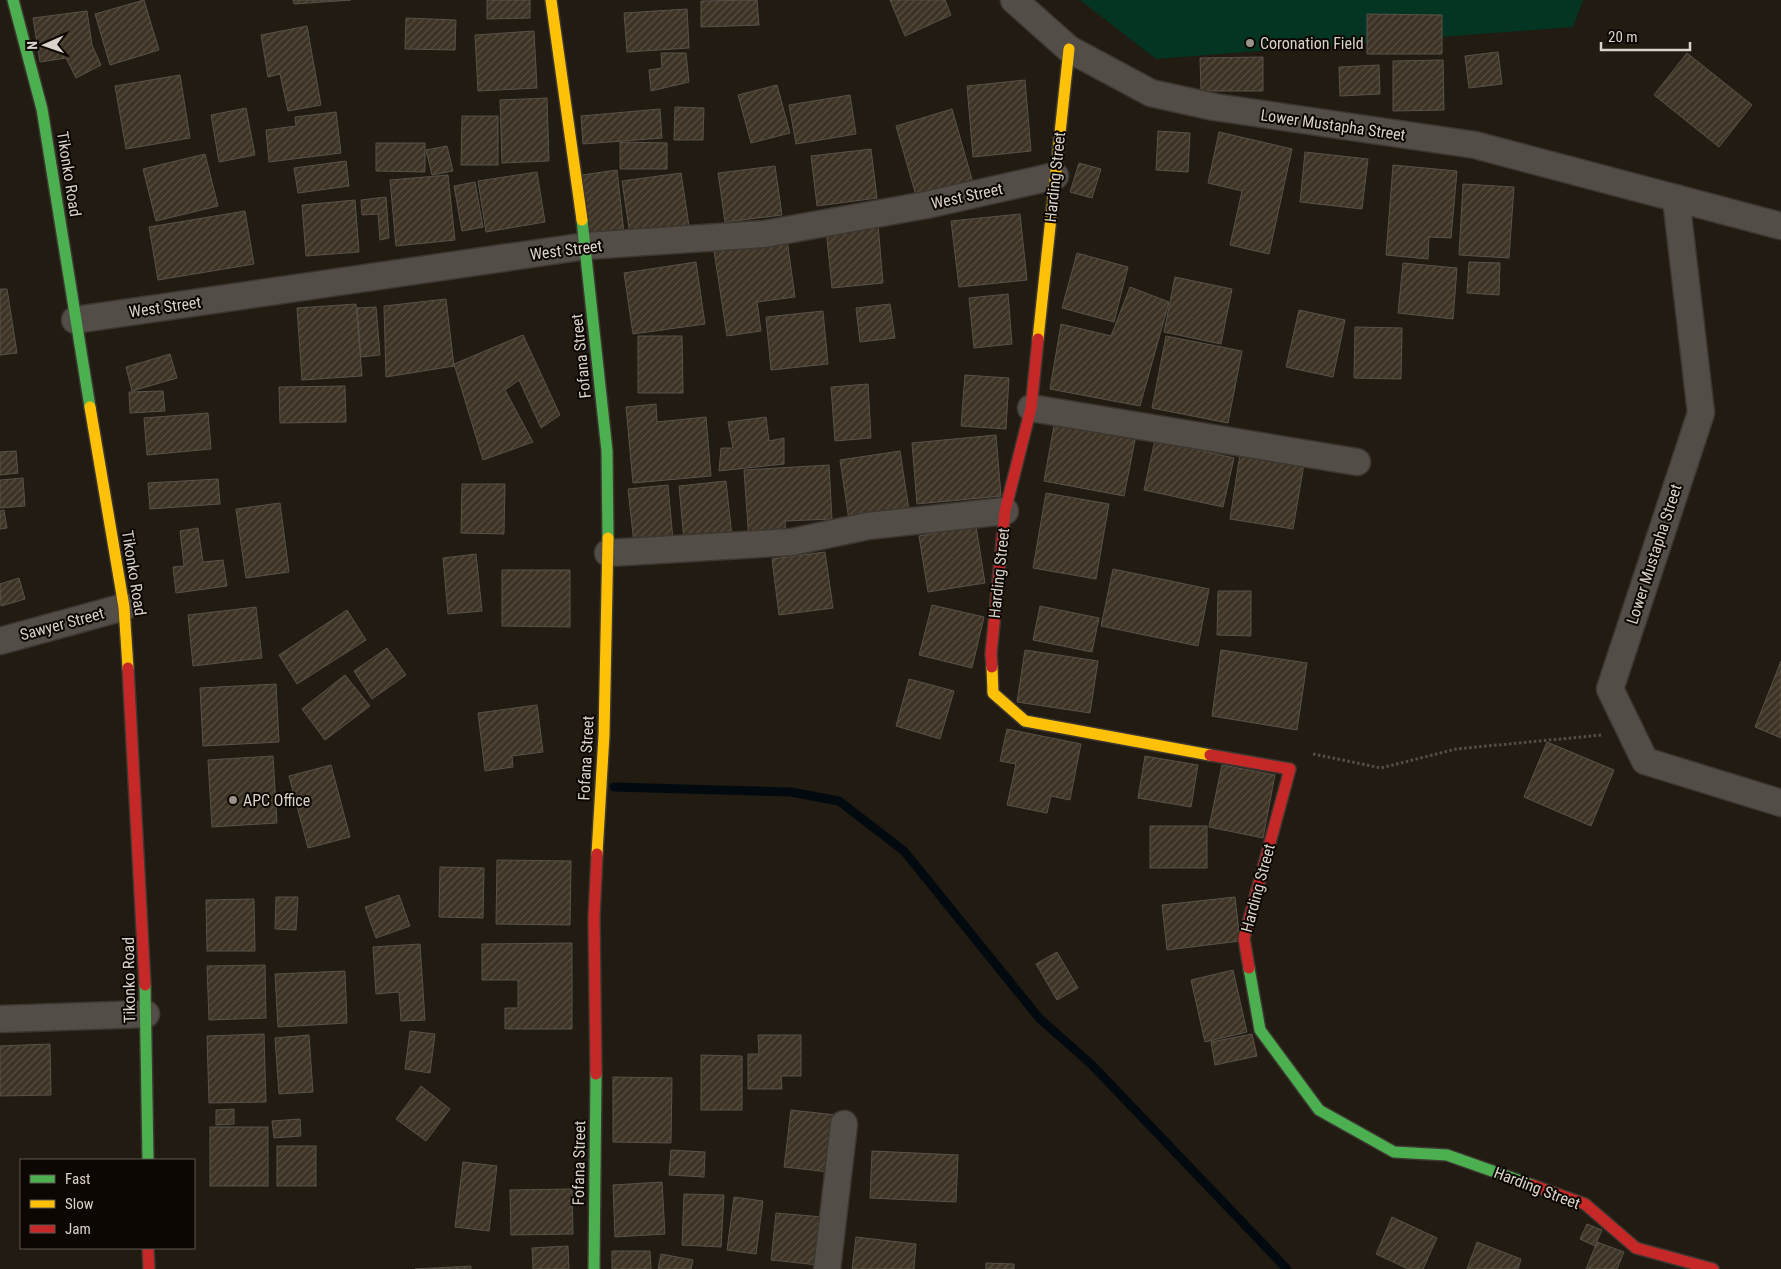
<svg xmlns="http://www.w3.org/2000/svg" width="1781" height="1269" font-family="'Roboto Condensed',sans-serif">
<defs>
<pattern id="building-hatch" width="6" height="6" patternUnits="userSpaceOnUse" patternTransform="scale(1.25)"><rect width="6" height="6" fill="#3d3425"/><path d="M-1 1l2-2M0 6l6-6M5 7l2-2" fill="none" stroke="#585043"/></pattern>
</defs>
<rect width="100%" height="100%" fill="#211b12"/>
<path fill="#043422" d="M1080,0H1583L1573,27L1156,59Z"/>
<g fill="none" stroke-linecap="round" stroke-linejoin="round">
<path stroke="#030a0f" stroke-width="9" d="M614,787L791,792L839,801L904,851L1040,1019L1091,1064L1287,1269"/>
</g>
<g fill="url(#building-hatch)" stroke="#57524a">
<path d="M144,0L159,50L110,65L95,14Z"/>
<path d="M293,0H351L294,4Z"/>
<path d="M487,0H530V18L487,19Z"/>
<path d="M757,0L759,25L701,27V1Z"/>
<path d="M890,0H945L951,15L905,36Z"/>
<path d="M687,9L689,48L627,52L624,13Z"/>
<path d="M87,11L92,45L101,65L76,78L66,58L40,62L33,18Z"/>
<path d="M1367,14L1442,15V54H1367Z"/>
<path d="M406,18L456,20L455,50L405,49Z"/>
<path d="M307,26L321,105L288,111L280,74L268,77L261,35Z"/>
<path d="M534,31L537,88L478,91L475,35Z"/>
<path d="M1498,52L1502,84L1469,88L1465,56Z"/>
<path d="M661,53H686L689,82L651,91L649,70L662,68Z"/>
<path d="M1687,53L1752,105L1719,147L1654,95Z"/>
<path d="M1263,57V91H1201L1200,58Z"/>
<path d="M1443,60L1444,110L1393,111V61Z"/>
<path d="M1379,65L1380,94L1340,96L1339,67Z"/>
<path d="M180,75L190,138L126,149L115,86Z"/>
<path d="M1025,80L1031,151L973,157L967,86Z"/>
<path d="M777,85L790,133L751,143L738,95Z"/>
<path d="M850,95L856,134L796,144L789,105Z"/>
<path d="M547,98L549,161L502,163L500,100Z"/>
<path d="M675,107L704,108L703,140H674Z"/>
<path d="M246,108L255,155L219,162L211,115Z"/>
<path d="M660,109L662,138L583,144L581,116Z"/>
<path d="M952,109L973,183L917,199L896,126Z"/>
<path d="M336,112L341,153L269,162L266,130L296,126L295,117Z"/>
<path d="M462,116H498V165H461Z"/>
<path d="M1158,131L1190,133L1188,172L1156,170Z"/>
<path d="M1219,132L1292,149L1269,254L1230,245L1242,191L1208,183Z"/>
<path d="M620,142L667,143V169H620Z"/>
<path d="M376,143H425V172L376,171Z"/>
<path d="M447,146L453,171L432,175L426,150Z"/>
<path d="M871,149L877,198L817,206L811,156Z"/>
<path d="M1305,152L1368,159L1362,209L1300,202Z"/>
<path d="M205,154L218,206L156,221L143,169Z"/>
<path d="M346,161L349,186L298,193L294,168Z"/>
<path d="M1079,163L1101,169L1092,198L1070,192Z"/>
<path d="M1393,165L1457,171L1451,238L1429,237L1428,259L1386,255Z"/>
<path d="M775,166L782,215L725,222L718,173Z"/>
<path d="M617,170L624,233L590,237L582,175Z"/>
<path d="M537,172L545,222L486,232L478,181Z"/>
<path d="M681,173L689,226L630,235L622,181Z"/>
<path d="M448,175L455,240L396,246L390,180Z"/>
<path d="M475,182L483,227L462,231L454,186Z"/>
<path d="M1463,184L1514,187L1509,258L1459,255Z"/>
<path d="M386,197L389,238L380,240L378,214L362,215L361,200Z"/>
<path d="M355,200L359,252L306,256L302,205Z"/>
<path d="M245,211L254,264L158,280L149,227Z"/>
<path d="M1020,214L1027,280L959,287L951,221Z"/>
<path d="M878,224L883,283L832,288L826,229Z"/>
<path d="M787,240L795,297L757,302L761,331L727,336L714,251Z"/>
<path d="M1077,253L1128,267L1114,322L1062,308Z"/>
<path d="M696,262L705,324L633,334L624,273Z"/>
<path d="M1469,262L1500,263L1499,295L1467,293Z"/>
<path d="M1403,263L1457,268L1453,319L1398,313Z"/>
<path d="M1175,277L1232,289L1221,344L1164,332Z"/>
<path d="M1130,287L1169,302L1140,406L1050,389L1061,324L1111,336Z"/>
<path d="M0,289H7L17,353L0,355Z"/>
<path d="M1008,294L1012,344L974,348L969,298Z"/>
<path d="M446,299L454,366L386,377L384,306Z"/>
<path d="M356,304L362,376L302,380L297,308Z"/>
<path d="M890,304L895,338L860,342L856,308Z"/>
<path d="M376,307L380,355L361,357L357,308Z"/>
<path d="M1299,310L1345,320L1333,377L1286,367Z"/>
<path d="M823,311L828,364L771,370L766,317Z"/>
<path d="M1355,327L1402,328L1401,379L1354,378Z"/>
<path d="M523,335L560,415L541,428L519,380L505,390L533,442L483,460L454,364Z"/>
<path d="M638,336H682L683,393H638Z"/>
<path d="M1166,336L1242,351L1228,423L1152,408Z"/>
<path d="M170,354L177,378L132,391L126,367Z"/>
<path d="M965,375L1009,378L1006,429L961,426Z"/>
<path d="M868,384L871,438L835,441L831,387Z"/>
<path d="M345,386L346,422L280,423L279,387Z"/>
<path d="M163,391L165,411L130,413L129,392Z"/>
<path d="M656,404L657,422L706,417L711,476L633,483L626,407Z"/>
<path d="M208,413L211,449L147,455L144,418Z"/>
<path d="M766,417L769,441L784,438V464L719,471L721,448H733L728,422Z"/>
<path d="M1055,420L1136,435L1124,496L1044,481Z"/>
<path d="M996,435L1001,496L917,504L912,443Z"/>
<path d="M1155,440L1234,458L1223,507L1144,490Z"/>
<path d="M16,451L18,473L0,475V452Z"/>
<path d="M900,451L909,510L849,520L840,460Z"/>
<path d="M1240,454L1304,464L1293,529L1230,519Z"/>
<path d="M829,465L832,519L785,521L786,539L749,541L744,470Z"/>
<path d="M23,478L25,506L0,508V480Z"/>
<path d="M218,479L220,504L150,509L148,483Z"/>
<path d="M726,481L732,537L684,541L679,486Z"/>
<path d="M462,484H505L504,534L461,533Z"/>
<path d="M668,485L673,540L634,544L628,489Z"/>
<path d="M1046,493L1109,504L1096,579L1033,568Z"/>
<path d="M280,503L289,572L246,578L236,509Z"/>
<path d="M4,510L7,528L0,529V511Z"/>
<path d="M976,526L985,583L928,592L919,536Z"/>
<path d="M198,528L203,562L223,560L227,586L176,593L173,567L184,566L180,531Z"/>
<path d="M825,552L833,608L779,615L772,559Z"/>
<path d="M476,554L482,611L448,614L443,558Z"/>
<path d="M1113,569L1209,589L1198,646L1101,626Z"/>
<path d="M502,570H570V627L502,626Z"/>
<path d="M19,578L25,599L1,606L0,584Z"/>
<path d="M1218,591H1251V636L1217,635Z"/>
<path d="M932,605L984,617L972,668L919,655Z"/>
<path d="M1040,606L1099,618L1092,652L1033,640Z"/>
<path d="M256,607L262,658L193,666L188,615Z"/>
<path d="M347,610L366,640L297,684L279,655Z"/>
<path d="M387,648L406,675L372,699L354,671Z"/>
<path d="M1025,650L1098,661L1090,713L1017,702Z"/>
<path d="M1221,650L1307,663L1297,730L1212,716Z"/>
<path d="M1781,661V738L1755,727Z"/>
<path d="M345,675L370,706L325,740L302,709Z"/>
<path d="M909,679L954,691L940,739L896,726Z"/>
<path d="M276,684L279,742L203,746L200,688Z"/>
<path d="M537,705L543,752L512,756L513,767L485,771L478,713Z"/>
<path d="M1007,729L1081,744L1070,800L1051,796L1047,813L1007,805L1016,764L1000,761Z"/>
<path d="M1547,742L1614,770L1591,826L1524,797Z"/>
<path d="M273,756L277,823L212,827L208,760Z"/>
<path d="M1145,756L1198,765L1191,807L1138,798Z"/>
<path d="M331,765L350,837L308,848L289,776Z"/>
<path d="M1222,765L1275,775L1263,838L1209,827Z"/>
<rect x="1150" y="826" width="57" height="42"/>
<path d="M497,860L571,861L570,925L496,924Z"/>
<path d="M440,867L484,868L483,918L439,917Z"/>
<path d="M399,895L410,926L376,938L365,907Z"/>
<path d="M276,897H298L296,930L275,929Z"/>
<path d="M1235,897L1240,941L1167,950L1162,905Z"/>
<path d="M254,899L255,951H207L206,900Z"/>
<path d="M572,943V1029H505V1008H518V980H482V944Z"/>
<path d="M420,944L425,1020L401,1021L399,992L376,994L373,947Z"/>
<path d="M1057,952L1078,988L1057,1000L1036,964Z"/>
<path d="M265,965L266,1018L209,1020L207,966Z"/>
<path d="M1233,970L1247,1032L1205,1042L1191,980Z"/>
<path d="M345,971L347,1023L278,1027L275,974Z"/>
<path d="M410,1031L435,1034L430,1073L405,1069Z"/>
<path d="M264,1034L266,1102L209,1103L207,1036Z"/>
<path d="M1252,1034L1257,1056L1215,1065L1211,1042Z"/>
<path d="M309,1035L313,1092L279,1094L275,1038Z"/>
<path d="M758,1035H801V1076H781L782,1089H748V1054H759Z"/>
<path d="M50,1044L51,1095L0,1096V1046Z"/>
<path d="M701,1055L742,1056V1110H701Z"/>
<path d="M613,1077L672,1078L671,1143L613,1142Z"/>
<path d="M421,1086L450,1109L426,1141L396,1119Z"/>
<path d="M234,1109V1124L216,1125V1110Z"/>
<path d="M791,1110L836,1115L829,1172L784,1167Z"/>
<path d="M300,1119L301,1136L274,1138L272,1121Z"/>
<rect x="210" y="1127" width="58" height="59"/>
<rect x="277" y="1146" width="39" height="40"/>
<path d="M671,1150L705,1152L704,1177L669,1175Z"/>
<path d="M872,1151L958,1155L956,1202L870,1198Z"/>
<path d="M463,1162L497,1166L489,1231L455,1227Z"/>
<path d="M662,1182L665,1234L615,1237L613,1185Z"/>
<path d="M572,1189L573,1234L511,1235L510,1190Z"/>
<path d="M684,1194L724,1195L721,1247L682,1245Z"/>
<path d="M734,1197L763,1201L756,1254L727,1250Z"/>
<path d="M776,1213L823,1217L818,1265L771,1260Z"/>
<path d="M1392,1217L1437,1238L1423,1269H1408L1376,1254Z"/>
<path d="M1587,1224L1602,1230L1595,1246L1580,1239Z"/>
<path d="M856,1237L916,1244L914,1269H852Z"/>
<path d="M1477,1242L1521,1259L1518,1269H1467Z"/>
<path d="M1597,1242L1624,1252L1617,1269H1586Z"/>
<path d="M568,1246L569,1269H533L532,1248Z"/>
<path d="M612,1251H650L651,1269H612Z"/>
<path d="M661,1254L693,1260L691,1269H658Z"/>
<path d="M986,1263L1014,1264V1269H986Z"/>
<path d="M471,1266V1269H415Z"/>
</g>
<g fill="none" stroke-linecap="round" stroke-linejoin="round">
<g stroke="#3c3731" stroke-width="29">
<g id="street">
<path d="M1014,0L1069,49L1151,93L1214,107L1475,145L1781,226"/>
<path d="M1676,198L1701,413L1610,689L1645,761L1781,803"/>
<path d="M75,320L586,246L764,234L926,205L1055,176"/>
<path d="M1031,408L1357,462"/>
<path d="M608,553L792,542L868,526L1005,511"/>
<path d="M0,641L124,607"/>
<path d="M0,1019L146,1014"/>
<path d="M827,1269L844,1124"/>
</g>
</g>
<g stroke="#3c3731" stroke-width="14">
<g id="fast">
<path d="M13,0L42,109L90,407"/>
<path d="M582,220L607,451L608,538"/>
<path d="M1249,968L1260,1030L1319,1110L1394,1152L1447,1155L1532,1185"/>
<path d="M145,985L148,1160"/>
<path d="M594,1269L596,1074"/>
</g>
</g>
<g stroke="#3c3731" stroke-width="14">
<g id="slow">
<path d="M551,0L582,220"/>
<path d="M1038,339L1069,49"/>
<path d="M90,407L124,607L128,668"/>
<path d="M992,667L993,693L1025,721L1210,755"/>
<path d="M597,854L604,735L608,538"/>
</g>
</g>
<g stroke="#3c3731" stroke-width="14">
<g id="jam">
<path d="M992,667L991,654L1005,511L1031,408L1038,339"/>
<path d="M128,668L145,985"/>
<path d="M1210,755L1290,769L1244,938L1249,968"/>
<path d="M596,1074L594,917L597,854"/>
<path d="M1532,1185L1585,1204L1636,1248L1713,1269"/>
<path d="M148,1248L149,1269"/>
</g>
</g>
<path stroke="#524e48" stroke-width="3" stroke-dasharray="2.5 2.5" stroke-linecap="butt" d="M1313,754L1381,768L1456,749L1602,735"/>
<use href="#street" stroke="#534d47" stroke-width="26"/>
<use href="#fast" stroke="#4caf50" stroke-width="11"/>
<use href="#slow" stroke="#ffc107" stroke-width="11"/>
<use href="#jam" stroke="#c62828" stroke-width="11"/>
</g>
<g fill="#999389" stroke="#0c0703" stroke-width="2">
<circle cx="1250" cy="43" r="5"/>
<circle cx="233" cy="800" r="5"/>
</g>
<g text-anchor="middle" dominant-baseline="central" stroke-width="4" stroke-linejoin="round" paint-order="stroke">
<g font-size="16" fill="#dad3c9" stroke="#0c0703" text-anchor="start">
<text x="1260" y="43">Coronation Field</text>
<text x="243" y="800">APC Office</text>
</g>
<g font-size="16" fill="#dad3c9" stroke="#0c0703">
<text transform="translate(1333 125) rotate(8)">Lower Mustapha Street</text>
<text transform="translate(69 174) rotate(81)">Tikonko Road</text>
<text transform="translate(1055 177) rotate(-84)">Harding Street</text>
<text transform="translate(967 196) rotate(-12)">West Street</text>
<text transform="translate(566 250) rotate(-7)">West Street</text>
<text transform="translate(165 307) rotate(-8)">West Street</text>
<text transform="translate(581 356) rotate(-96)">Fofana Street</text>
<text transform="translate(1654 554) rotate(-72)">Lower Mustapha Street</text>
<text transform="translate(134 573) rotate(81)">Tikonko Road</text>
<text transform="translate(999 573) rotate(-84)">Harding Street</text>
<text transform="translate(62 624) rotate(-15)">Sawyer Street</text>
<text transform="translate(586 758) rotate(-87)">Fofana Street</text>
<text transform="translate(1258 888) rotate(-75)">Harding Street</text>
<text transform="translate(129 980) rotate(-91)">Tikonko Road</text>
<text transform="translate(579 1163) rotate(-89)">Fofana Street</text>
<text transform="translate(1537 1188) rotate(21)">Harding Street</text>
</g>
</g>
<rect x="20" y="1159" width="175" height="90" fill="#0c0703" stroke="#5e5952"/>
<rect x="30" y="1175" width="25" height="8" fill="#4caf50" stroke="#5e5952"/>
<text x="65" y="1184" font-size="15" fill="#dad3c9">Fast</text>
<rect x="30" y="1200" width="25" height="8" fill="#ffc107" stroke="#5e5952"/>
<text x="65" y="1209" font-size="15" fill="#dad3c9">Slow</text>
<rect x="30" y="1225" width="25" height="8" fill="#c62828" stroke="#5e5952"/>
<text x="65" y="1234" font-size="15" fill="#dad3c9">Jam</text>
<g transform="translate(45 45) rotate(268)" stroke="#0c0703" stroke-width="4" paint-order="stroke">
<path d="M0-4L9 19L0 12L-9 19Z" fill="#dad3c9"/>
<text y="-8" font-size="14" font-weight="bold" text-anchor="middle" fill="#dad3c9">N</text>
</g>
<path d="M1601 42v8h89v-8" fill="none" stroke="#dad3c9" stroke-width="2.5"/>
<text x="1608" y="42" font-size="15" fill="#dad3c9" stroke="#0c0703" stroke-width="4" paint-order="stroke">20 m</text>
</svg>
